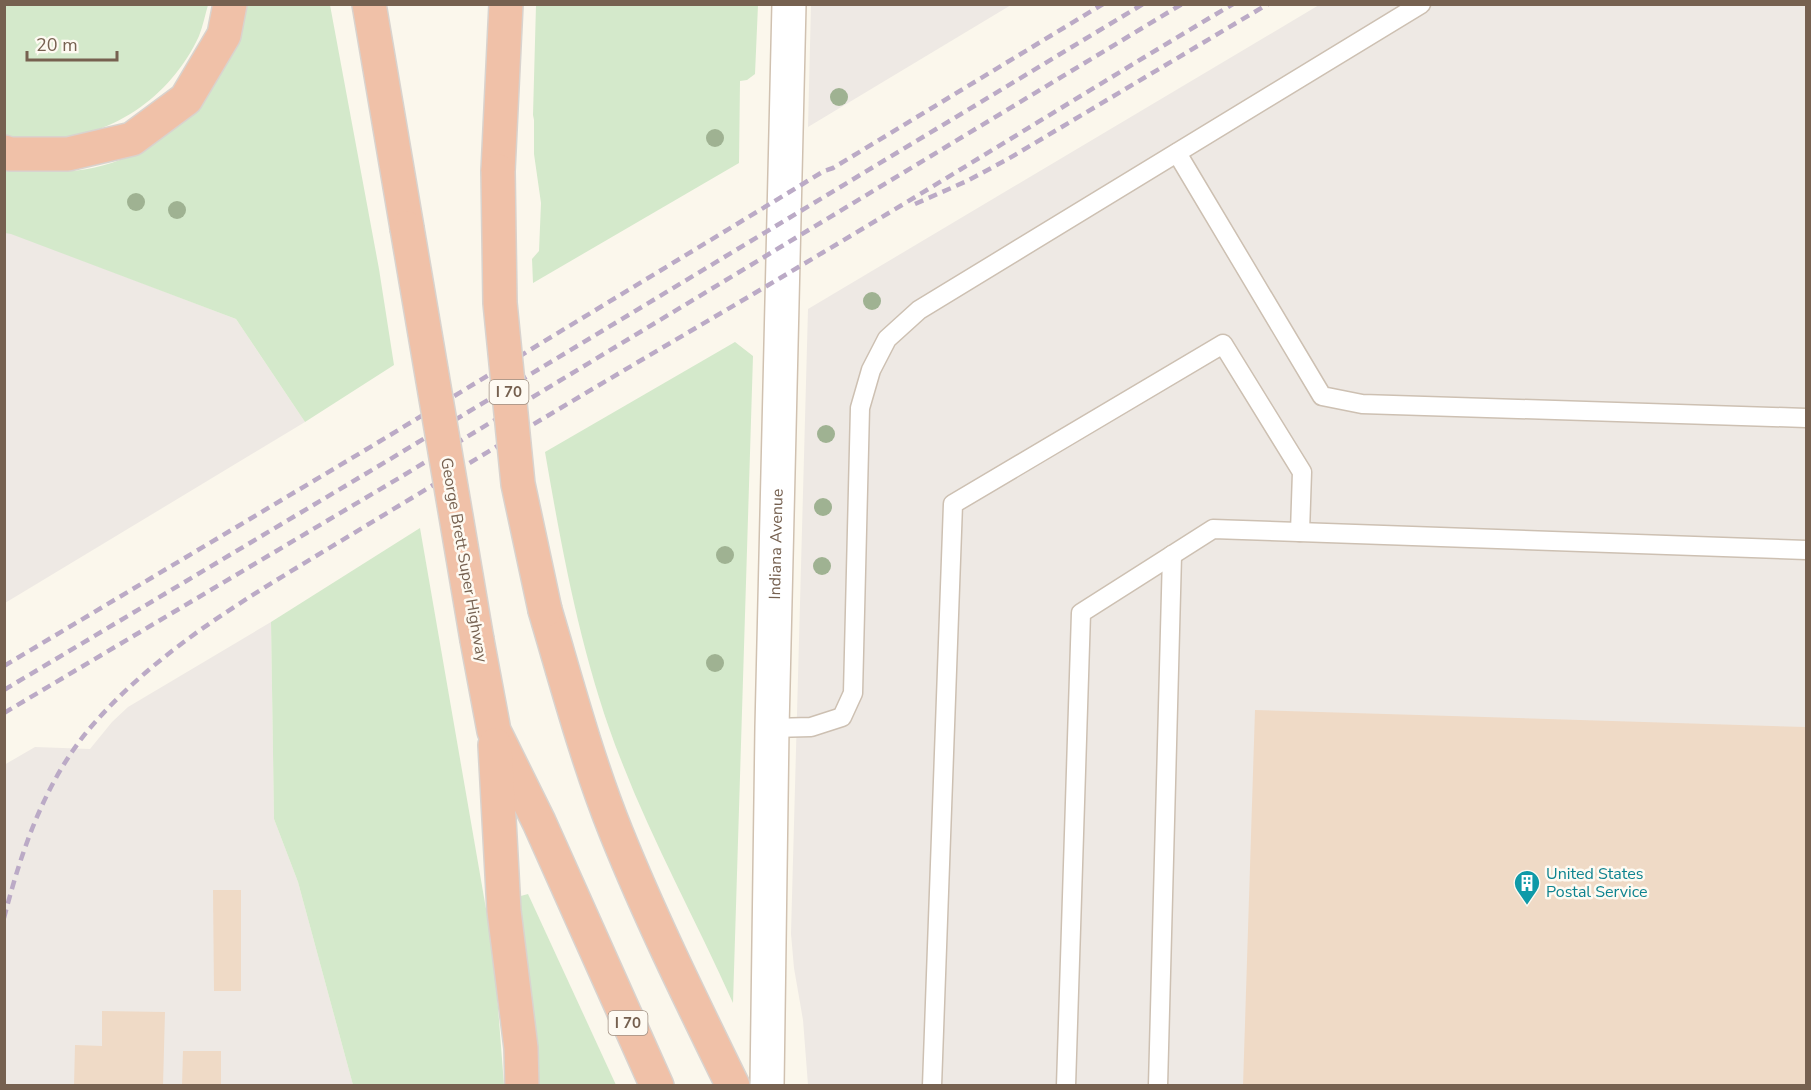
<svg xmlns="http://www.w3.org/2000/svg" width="1811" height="1090" font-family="'Nunito Sans',sans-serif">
<rect width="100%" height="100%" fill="#fbf7ec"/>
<g fill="#eee9e4">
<path d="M811,5V4L1011,5L808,127Z"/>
<path d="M1319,5H1806V1085H808L803,1020L794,968L791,934L808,309Z"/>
<path d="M5,233H11L236,319L305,422L5,603Z"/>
<path d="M271,622L274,819L298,882L353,1085H5L4,765L35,747L90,749L112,722L128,707Z"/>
</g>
<g fill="#d4e9cb">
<path d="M4,5H208C205,15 203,26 199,36C169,101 104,143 32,139C23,139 13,136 5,135Z"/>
<path d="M244,5H330L379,269L394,365L305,422L236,319L11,234L5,233V169C75,178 133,169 184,117Z"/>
<path d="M536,5H758L755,74L747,80L740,81L739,163L533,283L532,259L539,251L541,203L534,154V120L533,115Z"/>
<path d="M735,342L753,356L733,1003C697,922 653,843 621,760C582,661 563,556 545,452Z"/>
<path d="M420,528L494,955L504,1085H353L298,882L274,819L271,622Z"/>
<path d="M528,894L616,1085H533L517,897Z"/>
</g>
<g fill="#efdac6">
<path d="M1255,710L1806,727V1086H1243Z"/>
<path d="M213,890H241V991H214Z"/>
<path d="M102,1011L165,1012L163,1086H74L75,1045L102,1046Z"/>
<path d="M183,1051H221V1086H182Z"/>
</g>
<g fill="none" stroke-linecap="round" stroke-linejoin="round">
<g stroke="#cdc0b2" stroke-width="21">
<g id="lane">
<path d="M1177,153L1322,396L1362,404L1806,418"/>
<path d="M772,728L811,727L842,717L853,693L860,408L871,370L887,339L919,310L1421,4"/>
<path d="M932,1086L953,504L1223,344L1302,472L1300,532"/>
<path d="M1066,1086L1081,613L1213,529L1806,550"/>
<path d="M1158,1086L1172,555"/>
</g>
</g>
<g stroke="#d0c1b0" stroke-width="36">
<g id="secondary">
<path id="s1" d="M767,1086L772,728L789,4"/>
</g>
</g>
<g stroke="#d9d3ce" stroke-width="36">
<g id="highway">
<path d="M369,4L407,228"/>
<path d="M4,152L10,154H68L132,139L186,99L224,35L230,4"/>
<path d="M498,171L506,4"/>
<path d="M545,610C567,684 587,760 616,832C651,919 692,1002 733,1086"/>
<path d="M477,640L494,731L539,822L657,1086"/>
<path d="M495,745L504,911L521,1048L522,1086"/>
</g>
</g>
<use href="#lane" stroke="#fff" stroke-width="18"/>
<use href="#secondary" stroke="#fff" stroke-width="33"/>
<use href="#highway" stroke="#f0c1a8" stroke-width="33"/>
<g stroke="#bbaac6" stroke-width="4.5" stroke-dasharray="9 6" stroke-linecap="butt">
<path d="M915,204L967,181L1008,159L1268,4"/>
<path d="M4,666L377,443L824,171L833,168L1103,4"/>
<path d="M4,690L387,461L1143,4"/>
<path d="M4,713L399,478L1182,4"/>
<path d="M4,918C22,848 47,775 97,720C159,651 237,604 316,556C374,521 433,485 491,450C601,383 712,319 822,253C960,171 1095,86 1233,4"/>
</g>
<g stroke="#d9d3ce" stroke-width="36" stroke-linecap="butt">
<g id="highway-bridge">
<path d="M498,171L500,303L518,484L545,610"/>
<path d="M407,228L477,640"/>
</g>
</g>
<use href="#highway-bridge" stroke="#f0c1a8" stroke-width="33"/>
</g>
<g fill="#9fb292">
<circle cx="839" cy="97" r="9"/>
<circle cx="715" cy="138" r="9"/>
<circle cx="136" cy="202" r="9"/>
<circle cx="177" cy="210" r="9"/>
<circle cx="872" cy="301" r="9"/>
<circle cx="826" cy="434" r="9"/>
<circle cx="823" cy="507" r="9"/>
<circle cx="725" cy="555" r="9"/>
<circle cx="822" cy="566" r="9"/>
<circle cx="715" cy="663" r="9"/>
</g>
<defs>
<g id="building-pin" transform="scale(1.35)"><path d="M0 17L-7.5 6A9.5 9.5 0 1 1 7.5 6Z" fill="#0f9aa8" stroke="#fefaf2"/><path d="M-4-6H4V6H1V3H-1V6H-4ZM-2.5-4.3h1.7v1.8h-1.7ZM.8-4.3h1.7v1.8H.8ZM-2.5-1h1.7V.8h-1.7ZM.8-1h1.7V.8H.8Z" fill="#fff"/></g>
</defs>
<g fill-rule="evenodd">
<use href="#building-pin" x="1527" y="883"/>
</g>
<g text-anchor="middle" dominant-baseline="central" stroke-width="5" stroke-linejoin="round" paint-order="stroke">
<g fill="#fefaf2" stroke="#9f8f81" stroke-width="1.5">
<rect x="489.5" y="380" width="39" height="24" rx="4.5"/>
<rect x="608.5" y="1011" width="39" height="24" rx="4.5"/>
</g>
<g font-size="15" font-weight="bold" fill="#766150">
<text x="509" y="392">I 70</text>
<text x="628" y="1023">I 70</text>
</g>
<g font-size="16" fill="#766150" stroke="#fefaf2">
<text stroke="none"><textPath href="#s1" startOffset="542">Indiana Avenue</textPath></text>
<text transform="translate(464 560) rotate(80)">George Brett Super Highway</text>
</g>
<g font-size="16" fill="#0d838f" stroke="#fefaf2" text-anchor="start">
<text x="1546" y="874">United States<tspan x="1546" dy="18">Postal Service</tspan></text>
</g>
</g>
<rect width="1811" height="1090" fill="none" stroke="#766150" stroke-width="12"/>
<path d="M27 51v9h90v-9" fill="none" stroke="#766150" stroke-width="3"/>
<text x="36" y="51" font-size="18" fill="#766150" stroke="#fefaf2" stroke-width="4.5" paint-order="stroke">20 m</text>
</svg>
